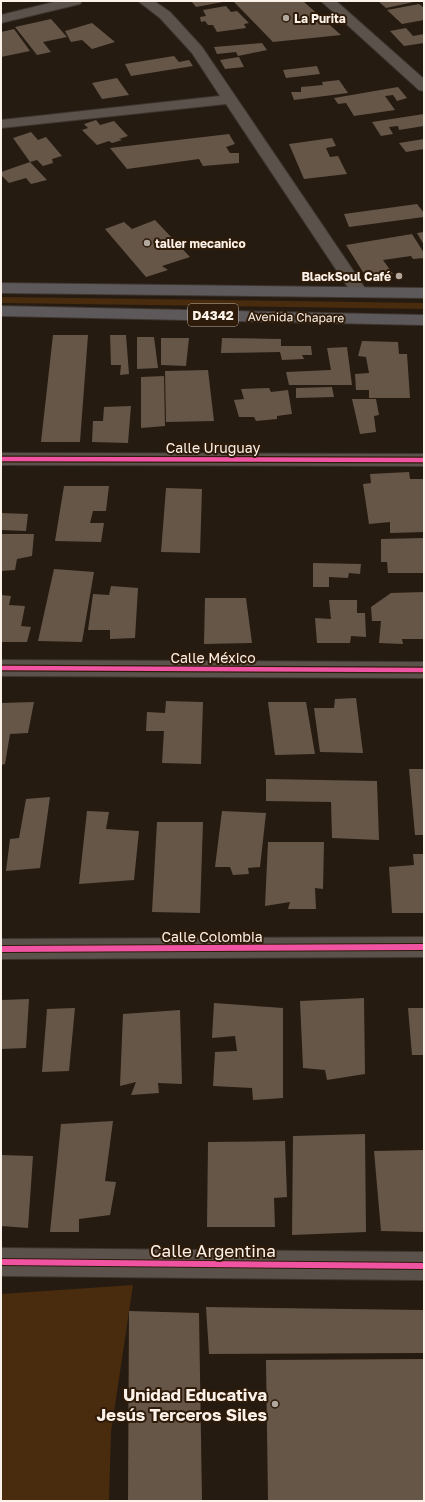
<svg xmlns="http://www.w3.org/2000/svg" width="425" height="1502" font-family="'Golos Text',sans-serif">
<rect width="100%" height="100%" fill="#261b11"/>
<g fill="#492b0e">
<path d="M1,297L424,303V309L1,303Z"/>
<path d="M133,1285L111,1432L109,1501H1V1294Z"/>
</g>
<g fill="#655648">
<path d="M191,1H223V2L196,7Z"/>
<path d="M233,1H303L341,35L273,42Z"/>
<path d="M378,1H414V2L386,8Z"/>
<path d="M419,4L424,8V20L402,24L387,10Z"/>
<path d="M226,6L231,12L237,11L249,23L244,24L246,28L217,32L213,25H208L205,21L201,22L200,17L206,16L203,10Z"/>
<path d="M51,19L67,37L43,42L51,52L37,55L15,27Z"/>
<path d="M92,23L115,42L92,49L82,40L71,42L65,31Z"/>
<path d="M406,28L413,36L424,34V43L404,46L390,31Z"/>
<path d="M14,29L30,51L1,57V32Z"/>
<path d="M262,43L267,50L238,56L236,52L217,54L214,47Z"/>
<path d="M174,56L179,62L189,60L193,66L131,76L125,64Z"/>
<path d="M239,57L244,67L225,69L220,60Z"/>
<path d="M317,66L320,74L286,78L283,70Z"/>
<path d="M117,78L129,95L102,99L92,83Z"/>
<path d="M339,80L348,93L294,100L291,92H301V87L323,85L322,82Z"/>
<path d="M398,87L407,98L397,101L393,95L385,96L395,110L354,116L346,103L338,104L334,98Z"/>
<path d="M424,114V126L399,130L398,126L389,127L393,134L381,136L372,122Z"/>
<path d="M96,120L100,125L114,121L128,136L119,139L122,140L112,143L109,141L97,145L82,130L88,128L84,124Z"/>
<path d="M31,132L38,140L46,137L62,156L52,159L53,163L43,166L37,160L30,162L13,138Z"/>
<path d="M229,134L235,144L226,147L230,153H239V163L203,166L199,159L127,169L110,148Z"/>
<path d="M332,138L336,146L326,148L330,157L338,156L347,174L304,179L289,144Z"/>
<path d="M424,139V149L406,152L399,143Z"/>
<path d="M30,162L47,180L31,184L26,178L9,183L1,175V172Z"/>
<path d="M417,204L424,213V217L349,227L344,214Z"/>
<path d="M155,220L190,257L162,266L168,270L146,277L105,229L124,222L132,229Z"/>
<path d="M424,232V245L417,233Z"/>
<path d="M412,234L424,253V258L413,259L411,256L383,260L393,274L366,277L346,245Z"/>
<path d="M53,335H88L80,442H41Z"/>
<path d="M110,335H126L129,374L120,375L121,365H111Z"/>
<path d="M137,337H154L158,368L137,369Z"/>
<path d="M161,338H189L186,366L161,365Z"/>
<path d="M222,338L281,339V346H311L312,355H302L304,359L282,360L280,352L221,353Z"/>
<path d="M362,341L398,342L399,354H407L410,398H369V390H356L355,374L369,373L366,357L358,356Z"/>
<path d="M347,347L352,385H289L286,372L331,370L327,348Z"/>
<path d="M208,370L214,421L166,422L165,371Z"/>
<path d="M164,376L165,426L141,428V377Z"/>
<path d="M332,387L334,397L296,398V388Z"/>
<path d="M269,388L271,392L288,390L292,414L277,416V419L256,421L254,417H239L234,400L244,399L241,389Z"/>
<path d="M352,399H376L379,415L374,416L376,432L360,434Z"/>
<path d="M131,406L128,443L92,442L93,421H103L104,407Z"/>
<path d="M409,472L410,479H424V532L390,533V522L369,524L363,484L371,483L370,474Z"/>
<path d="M64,486H109L106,511H93L90,523H104L101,542L55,541Z"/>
<path d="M166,488L202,489L200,553L161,552Z"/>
<path d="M1,513L28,514L26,531L1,530Z"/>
<path d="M1,534H34L32,556L17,559L15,570L1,571Z"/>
<path d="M424,538V561H423L424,573H388L387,562H381V539Z"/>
<path d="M313,563L361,564L360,574L349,573L348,578L329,577V587H313Z"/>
<path d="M54,569L94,572L82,642L38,641Z"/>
<path d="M111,586L138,588L135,638L110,639V630H88L93,594L109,595Z"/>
<path d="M424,592V639H402L403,644L379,643L381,621H372L371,607L391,593Z"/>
<path d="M1,595L11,596L9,605L25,606L21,626L31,627L27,642H1Z"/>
<path d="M205,598H246L252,643L204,644Z"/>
<path d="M329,600H357V613H365L366,637L351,636L350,643H317L315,618L331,619Z"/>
<path d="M356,698L363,753L320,752L314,708H334L335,699Z"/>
<path d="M166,701L203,702L201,764L162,763L164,731H146L147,712L165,713Z"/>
<path d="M34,702L28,733L10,734L5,764L1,765V703Z"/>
<path d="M268,702H306L315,754L275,755Z"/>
<path d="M409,769H424V835H415Z"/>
<path d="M266,779L377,781L379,840L332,838L331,802L266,801Z"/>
<path d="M50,797L40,868L6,871L10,839L19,838L26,799Z"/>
<path d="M87,811L109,812L106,829L139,831L134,880L79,884Z"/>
<path d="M222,811L266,813L260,867L248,868L249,874L233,875L230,867H215Z"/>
<path d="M157,822H203L200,913L152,912Z"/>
<path d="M268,842H324L323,889L315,888L316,909H288L290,902L265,906Z"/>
<path d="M413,854H424V913H392L389,867L414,865Z"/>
<path d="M364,998L365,1074L327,1080L325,1070L303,1068L300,1001Z"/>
<path d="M29,999L26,1048L1,1049V1000Z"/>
<path d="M214,1003L283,1008V1098L253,1100L252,1088L213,1086L215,1052L237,1051L235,1036L212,1038Z"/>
<path d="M75,1008L69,1071L42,1072L47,1009Z"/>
<path d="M408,1008H424V1055H412Z"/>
<path d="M180,1010L182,1084L158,1083L159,1093L131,1095L136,1082L120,1086L123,1014Z"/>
<path d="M113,1121L105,1181L116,1182L110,1215L79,1219V1232H50L61,1124Z"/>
<path d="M365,1134L366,1232L292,1235L293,1136Z"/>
<path d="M285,1141L287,1197L274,1198L275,1227H207L208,1142Z"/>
<path d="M424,1150V1232L381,1231L374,1151Z"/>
<path d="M1,1155L33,1156L28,1228L1,1226Z"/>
<path d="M206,1307L424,1310V1353L209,1354Z"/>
<path d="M129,1311L199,1313L202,1501H128Z"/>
<path d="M424,1359V1501H268L266,1360Z"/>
</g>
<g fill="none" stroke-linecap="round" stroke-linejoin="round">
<g stroke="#3d352f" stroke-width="2">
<g id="minor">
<path d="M58,1H82L80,4L1,23V15Z"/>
<path d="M138,1H154L170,12L202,47L367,291L365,295L359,296L353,295L226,104L1,128V120L220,96L192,53L160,18Z"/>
<path d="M321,1H336L424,79V91L419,90Z"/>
<path d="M1,453L424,454V466L1,465Z"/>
<path d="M1,660L424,662V678L1,676Z"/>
<path d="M424,937V957L1,959V939Z"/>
<path d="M1,1248L424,1252V1280L1,1276Z"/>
</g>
</g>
<g stroke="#3d352f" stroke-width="2">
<g id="primary">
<path d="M1,283L424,288V298L1,293Z"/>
<path d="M1,306L424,315V325L1,316Z"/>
</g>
</g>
<use href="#minor" fill="#5b524b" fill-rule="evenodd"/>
<use href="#primary" fill="#5d595a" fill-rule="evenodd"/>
<g stroke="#2e1b09" stroke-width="7">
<g id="cycleway-far1">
<path d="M1,459L424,460"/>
<path d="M1,668L424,670"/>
</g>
</g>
<g stroke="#2e1b09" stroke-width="8">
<g id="cycleway">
<path d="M1,949L424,947"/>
<path d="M1,1262L424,1266"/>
</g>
</g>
<use href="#cycleway-far1" stroke="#f153a3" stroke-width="4.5"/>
<use href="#cycleway" stroke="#f153a3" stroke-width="6"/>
</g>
<g fill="#b2a79d" stroke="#2e1b09" stroke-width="1.5">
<circle cx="286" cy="18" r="4"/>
<circle cx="147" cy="243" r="4"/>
<circle cx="399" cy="276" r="4"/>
<circle cx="275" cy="1404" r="4"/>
</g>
<g text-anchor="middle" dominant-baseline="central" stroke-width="4" stroke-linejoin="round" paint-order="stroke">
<g font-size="12" font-weight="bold" fill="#fdf2e9" stroke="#2e1b09" text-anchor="start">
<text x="294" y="18">La Purita</text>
<text x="155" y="243">taller mecanico</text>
<text x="391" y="276" text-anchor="end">BlackSoul Café</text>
</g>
<g font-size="12" fill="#fdf2e9" stroke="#2e1b09">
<text transform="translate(296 317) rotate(1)">Avenida Chapare</text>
</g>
<rect fill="#2e1b09" stroke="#bfb2a6" stroke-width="1" x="188" y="304" width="50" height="22" rx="3"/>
<g font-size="13" font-weight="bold" fill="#fdf2e9">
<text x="213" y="315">D4342</text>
</g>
<g font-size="14" fill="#fdf2e9" stroke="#2e1b09">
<text x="213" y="447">Calle Uruguay</text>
<text x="213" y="657">Calle México</text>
<text x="212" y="936">Calle Colombia</text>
</g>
<g font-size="17" fill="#fdf2e9" stroke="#2e1b09">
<text x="213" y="1250">Calle Argentina</text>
</g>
<g font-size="17" font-weight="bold" fill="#fdf2e9" stroke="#2e1b09" text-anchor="end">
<text x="267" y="1394">Unidad Educativa<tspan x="267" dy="20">Jesús Terceros Siles</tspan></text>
</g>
</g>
<rect width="425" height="1502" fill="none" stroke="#fdf2e9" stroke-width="4"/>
</svg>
